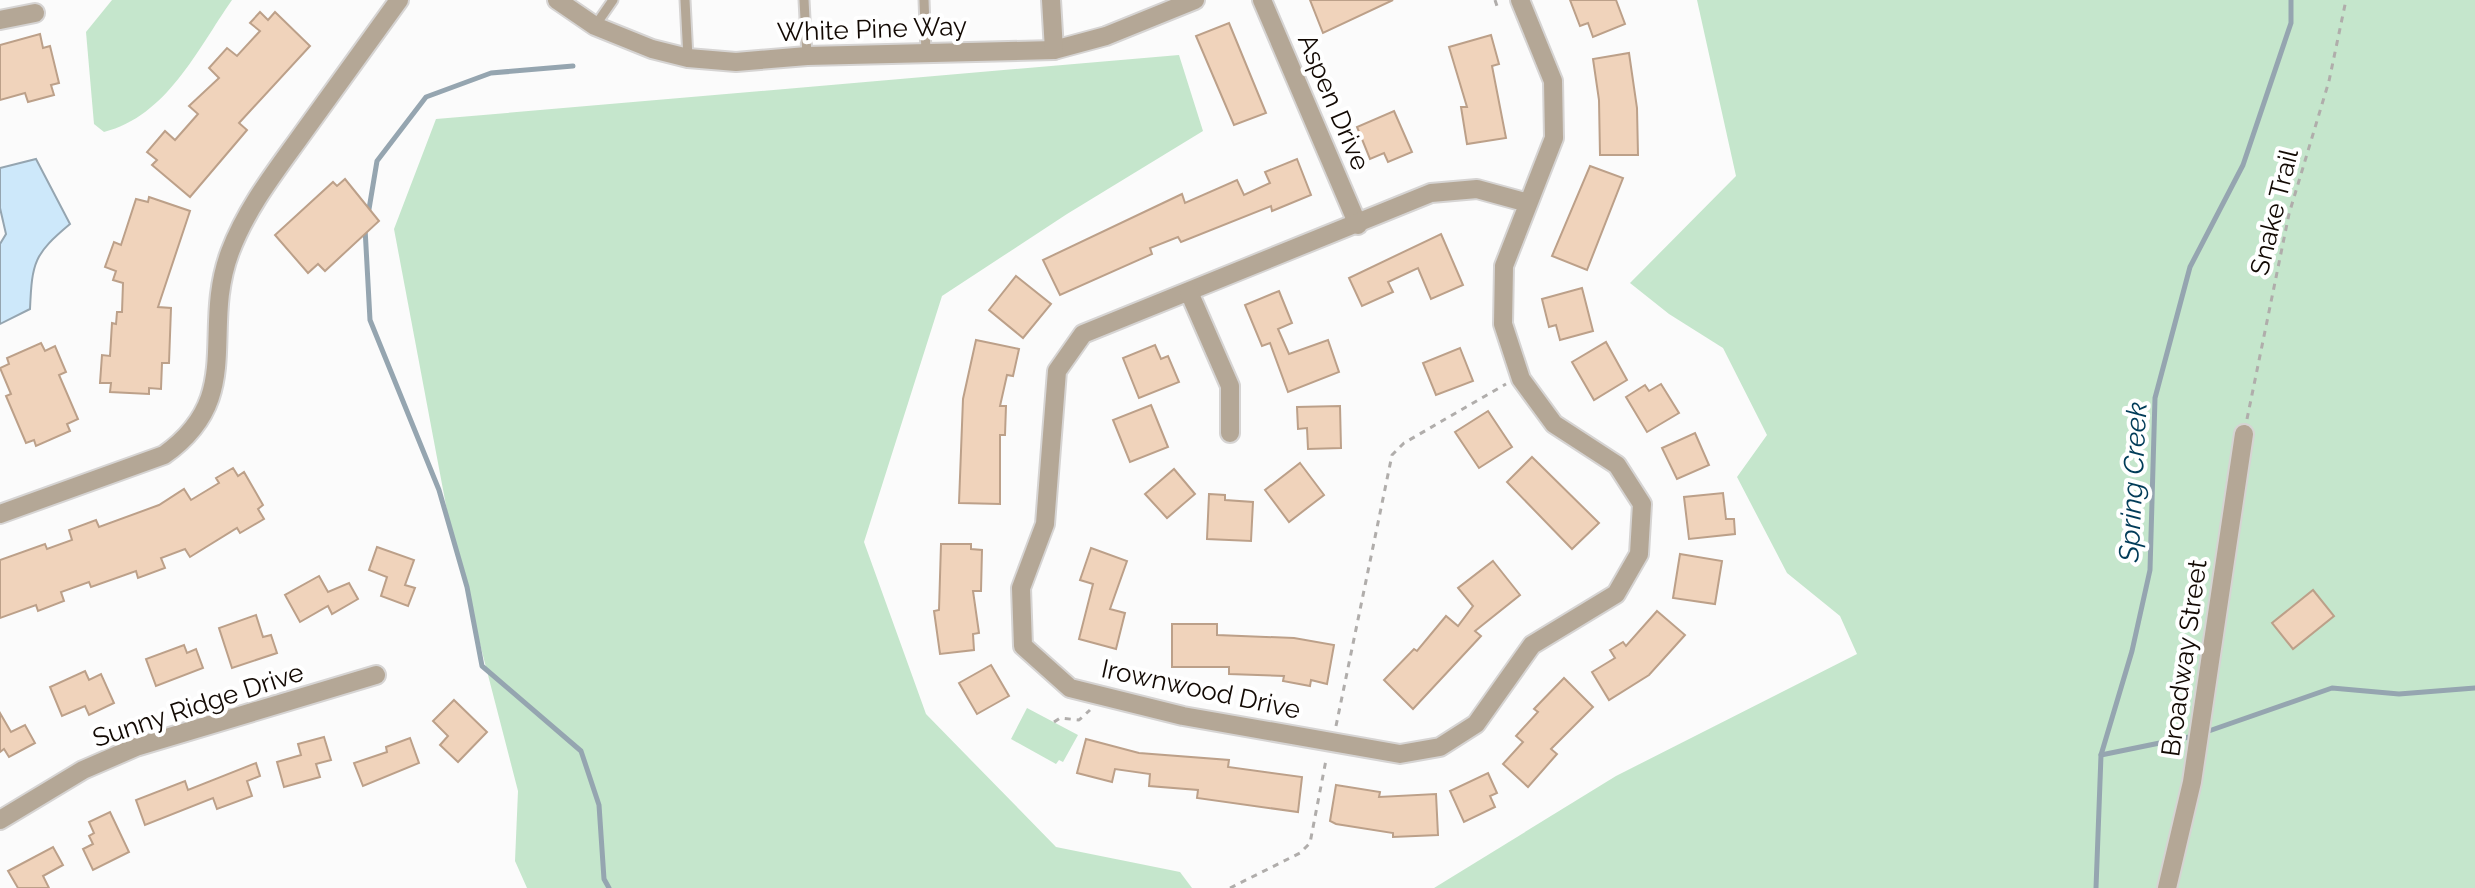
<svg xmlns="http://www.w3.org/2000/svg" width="2475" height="888" font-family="Raleway,sans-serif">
<rect width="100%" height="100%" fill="#fbfbfb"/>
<g fill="#c5e6cc">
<path d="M112,0H232C197,50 167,116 104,132L94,124L86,32Z"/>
<path d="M1697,0H2475V888H1434L1616,776L1857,654L1840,616L1787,573L1737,477L1767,435L1723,348L1669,314L1630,283L1736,176Z"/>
<path d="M1179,55L1203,131L1067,214L942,296L864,542L926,714L1056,847L1180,872L1192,888H527L515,861L518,791L451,532L394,229L436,119Z"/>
<path d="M1027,708L1078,735L1063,762L1059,760L1056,764L1011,739Z"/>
</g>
<path fill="#cde8fa" stroke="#95a5b0" stroke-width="2" d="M36,159L70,224C34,254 32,262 30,309L0,324V244L6,234L0,208V168Z"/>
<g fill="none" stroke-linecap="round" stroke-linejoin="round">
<g stroke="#95a5b0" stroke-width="5">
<path d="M368,215L377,161L426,97L491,73L573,66"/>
<path d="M365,228L370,320L439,490L467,587L482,666L581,751L599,805L604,879L609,888"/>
<path d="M2203,733L2332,688L2399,694L2475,688"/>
<path d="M2101,755L2194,736"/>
<path d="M2096,888L2101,755L2132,651L2150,570L2155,398L2190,267L2243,165L2291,23V0"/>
</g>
</g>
<g fill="#f0d3bb" stroke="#bca089" stroke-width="2">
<path d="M1310,0H1393L1323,33Z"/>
<path d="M1570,0H1616L1625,24L1593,37L1588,23L1580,26Z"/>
<path d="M260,12L268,20L275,12L310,46L239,123L247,130L190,197L152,165L157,160L147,152L165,131L175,140L198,114L189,106L219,78L209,68L227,48L237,56L260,31L250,23Z"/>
<path d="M1229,23L1266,113L1234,125L1196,36Z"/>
<path d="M40,34L43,48L50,46L59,83L51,85L54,95L28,102L25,93L0,100V45Z"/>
<path d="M1491,35L1499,64L1492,66L1506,138L1467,144L1461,107H1467L1449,47Z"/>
<path d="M1629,53L1637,108L1638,155H1600L1599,100L1593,59Z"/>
<path d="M1394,111L1412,152L1388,162L1384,153L1370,159L1357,127Z"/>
<path d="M1297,159L1311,195L1272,211L1271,206L1181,242L1178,237L1150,248L1152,254L1060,295L1043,260L1182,194L1185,203L1237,180L1244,195L1270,183L1265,172Z"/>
<path d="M1590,166L1623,178L1587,270L1552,256Z"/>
<path d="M345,179L379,221L325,271L318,264L308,273L275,235L333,182L337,186Z"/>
<path d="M149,197L190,211L158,307L171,308L169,363H162L161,389L149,388V394L110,392L111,383H100L102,355L110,356L112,323L116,324L117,312H122L123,283L113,280L116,271L105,267L114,242L121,245L136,199L148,202Z"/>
<path d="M1441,234L1463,285L1431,299L1418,268L1388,282L1393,292L1362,306L1349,278Z"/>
<path d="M1016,276L1051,304L1023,338L989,310Z"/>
<path d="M1582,288L1593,331L1560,340L1556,325L1549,327L1542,299Z"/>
<path d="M1279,291L1292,323L1278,329L1289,354L1328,340L1339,372L1288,392L1270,343L1262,346L1245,305Z"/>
<path d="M976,340L1019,349L1013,376L1007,375L1000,406H1006L1005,435H1000V504L959,503L963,399Z"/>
<path d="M1606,342L1627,380L1594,400L1572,362Z"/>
<path d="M41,343L45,351L55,346L66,372L59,375L78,419L67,424L70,431L36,446L34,440L26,443L6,396L11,394L0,368L9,364L7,358Z"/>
<path d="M1155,345L1161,359L1168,356L1179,382L1139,398L1123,358Z"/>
<path d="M1460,348L1473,381L1436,395L1423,363Z"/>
<path d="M1661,384L1679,413L1647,432L1626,397L1645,385L1649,391Z"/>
<path d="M1151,405L1168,447L1130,462L1113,420Z"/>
<path d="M1340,406L1341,448L1308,449L1307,428L1298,429L1297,407Z"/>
<path d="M1488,411L1512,447L1479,468L1455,432Z"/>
<path d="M1695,433L1709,465L1677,479L1662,448Z"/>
<path d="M1532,457L1599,523L1572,549L1507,482Z"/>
<path d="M1300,463L1324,495L1289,522L1265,490Z"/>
<path d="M233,468L238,476L244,472L263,505L258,509L264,519L240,533L237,528L190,557L185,549L161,558L165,568L138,578L136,571L91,587L89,582L61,592L64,601L38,611L36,605L0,618V560L45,544L47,549L72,540L69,530L96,520L99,527L159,505L184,489L191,500L219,483L216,478Z"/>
<path d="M1174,469L1195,494L1167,518L1145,494Z"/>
<path d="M1723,493L1726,519H1734L1735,534L1689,539L1684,497Z"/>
<path d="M1209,494L1225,495V500L1253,502L1251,541L1207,539Z"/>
<path d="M941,544H971V549L982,550L981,591H973L979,633L973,634L974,650L940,654L934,611L939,610Z"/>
<path d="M377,547L414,560L405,585L415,588L408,606L381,596L387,577L369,570Z"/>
<path d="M1091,548L1127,561L1110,609L1125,613L1116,649L1079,639L1093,584L1080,580Z"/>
<path d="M1680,554L1722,561L1715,604L1673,598Z"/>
<path d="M1493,561L1520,595L1475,631L1481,636L1413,709L1384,680L1414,649L1417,651L1446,616L1458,626L1473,606L1458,588Z"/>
<path d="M319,576L328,592L349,583L358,599L332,614L328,606L300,622L285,595Z"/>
<path d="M2313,590L2334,616L2293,649L2272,623Z"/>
<path d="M1657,611L1685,635L1649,675L1609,700L1592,672L1615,658L1610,650L1623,642L1626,646Z"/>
<path d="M256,615L263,637L271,635L277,653L232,668L219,628Z"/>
<path d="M1172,624H1217V635L1294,638L1334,645L1327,684L1311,680L1310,686L1283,681L1284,676L1229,674V667H1172Z"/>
<path d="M184,645L187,653L196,649L203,668L156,686L146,659Z"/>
<path d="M991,665L1009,696L977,714L959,683Z"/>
<path d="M85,671L89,680L101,674L114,703L89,715L85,706L62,716L50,687Z"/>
<path d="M1564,678L1593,707L1551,749L1557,754L1528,787L1503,764L1523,742L1516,736L1538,712L1534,709Z"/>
<path d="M454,700L487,732L458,762L440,745L448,736L433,721Z"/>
<path d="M0,713L11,732L25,725L35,743L9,757L4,749L0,752Z"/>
<path d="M324,737L331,760L316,764L320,777L284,787L277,762L301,755L298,744Z"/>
<path d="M410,738L419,763L363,786L354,763L387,752L386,747Z"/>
<path d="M1086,739L1139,753L1229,760L1228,767L1302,777L1298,812L1197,798L1198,790L1149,786L1150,774L1115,769L1112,782L1077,773Z"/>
<path d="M256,763L260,776L247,781L252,796L217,809L213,798L145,825L136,800L185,781L188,790Z"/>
<path d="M1488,773L1497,793L1490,796L1495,807L1464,822L1450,791Z"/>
<path d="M1336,785L1380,792L1379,797L1436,794L1438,835L1393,837V833L1336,824L1330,821Z"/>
<path d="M110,812L129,852L93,870L83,849L93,844L89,836L94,833L89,822Z"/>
<path d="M53,847L63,865L43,876L49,888H18L8,871Z"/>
</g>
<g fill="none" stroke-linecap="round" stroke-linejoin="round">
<g stroke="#d6d4d3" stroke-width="13">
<g id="lane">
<path d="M685,0L688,58"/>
<path d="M804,0L807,56"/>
<path d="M924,0L926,53"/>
<path d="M595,26L613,0"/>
</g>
</g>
<g stroke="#d6d4d3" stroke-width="22">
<g id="street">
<path d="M557,0L595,26L652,49L688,58L736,62L807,56L1054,50L1106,36L1195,0"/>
<path d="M1051,0L1054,50"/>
<path d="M1262,0L1358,225"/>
<path d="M1520,0L1553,81L1554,138L1504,266L1503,324L1521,379L1554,424L1617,465L1642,504L1639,554L1616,594L1532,645L1476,724L1440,747L1400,754L1183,716L1070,688L1023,646L1021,588L1045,524L1057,371L1083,334L1431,193L1477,189L1528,203"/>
<path d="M0,20L35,13"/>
<path d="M1189,292L1230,386V433"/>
<path d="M0,514L164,455C246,397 200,332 230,252C247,207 276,171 303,133C335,89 367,44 399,0"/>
<path d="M0,820L83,770L136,747L376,675"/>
<path d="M2167,888L2192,782L2244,434"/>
</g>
</g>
<g stroke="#b0adab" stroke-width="3" stroke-dasharray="6 6" stroke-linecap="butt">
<path d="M1495,0L1497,6"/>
<path d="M2247,419L2289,214L2329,81L2346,0"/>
<path d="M1054,722L1060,718L1079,720L1090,710"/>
<path d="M1336,726L1392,455L1404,443L1506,384"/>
<path d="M1230,888L1300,853L1310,843L1326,760"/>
</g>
<use href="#lane" stroke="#b4a796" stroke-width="9"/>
<use href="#street" stroke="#b4a796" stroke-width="18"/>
</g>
<g text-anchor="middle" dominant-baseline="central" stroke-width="8" stroke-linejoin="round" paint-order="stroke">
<g font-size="26" fill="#120903" stroke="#fff">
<text transform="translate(872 29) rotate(-2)">White Pine Way</text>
<text transform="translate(1334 102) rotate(67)">Aspen Drive</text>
<text transform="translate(2274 212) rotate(-76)">Snake Trail</text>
<text transform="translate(2184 658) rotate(-82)">Broadway Street</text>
<text transform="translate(1201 689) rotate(12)">Irownwood Drive</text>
<text transform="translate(198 705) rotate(-18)">Sunny Ridge Drive</text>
</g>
<g font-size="28" font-style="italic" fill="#003b58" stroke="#fff">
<text transform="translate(2133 482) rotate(-87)">Spring Creek</text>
</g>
</g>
</svg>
